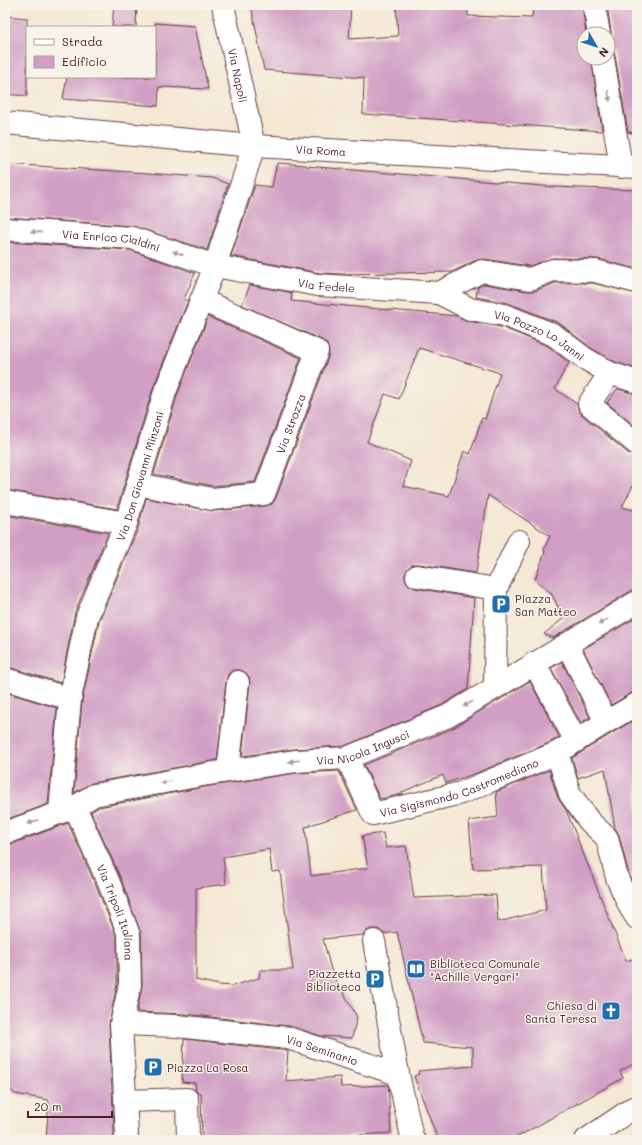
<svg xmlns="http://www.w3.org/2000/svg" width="642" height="1145" font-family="Mali,sans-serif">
<rect width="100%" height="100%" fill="#f7f3e8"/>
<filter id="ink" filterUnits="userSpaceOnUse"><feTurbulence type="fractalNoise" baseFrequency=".025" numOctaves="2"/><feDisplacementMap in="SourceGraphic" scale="8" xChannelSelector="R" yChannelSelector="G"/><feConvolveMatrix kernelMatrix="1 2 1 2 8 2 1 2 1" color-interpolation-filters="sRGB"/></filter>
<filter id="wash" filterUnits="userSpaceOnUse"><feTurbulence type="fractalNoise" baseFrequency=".012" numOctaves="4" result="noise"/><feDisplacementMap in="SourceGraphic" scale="16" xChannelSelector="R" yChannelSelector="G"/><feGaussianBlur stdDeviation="0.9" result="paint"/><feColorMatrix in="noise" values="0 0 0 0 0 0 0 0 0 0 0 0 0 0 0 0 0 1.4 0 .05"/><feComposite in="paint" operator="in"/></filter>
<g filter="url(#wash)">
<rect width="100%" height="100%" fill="#f4e8d4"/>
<g id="blocks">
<g fill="#d19fc5" fill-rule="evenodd">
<path d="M114,5H137L136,27H112Z"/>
<path d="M251,5H351L349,39L398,36L396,5H468V16L532,18L533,5H582L586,34H584V58H591L602,131L363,114L364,78L264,70Z"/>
<path d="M607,5H637V133L628,132L615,56L613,50L608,47V42L611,38V32Z"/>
<path d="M5,16L27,18V96L5,94Z"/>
<path d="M155,23L195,26L208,89L159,87L158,106L63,99L67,77H155Z"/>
<path d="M277,163L306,165V166L554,187L637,190V269L598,259L553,258L529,266L484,259L476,260L452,272L341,274L320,273L231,256L255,185L272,187Z"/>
<path d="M5,164L147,173L212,178L228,184L207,250L133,226L5,217Z"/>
<path d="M5,242L130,250L195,273L184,299L188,301L153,388L117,509L5,490Z"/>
<path d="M555,283H593L637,294V369L615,362L591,348L559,323L508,303L476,297L478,287L484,284L528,291H535Z"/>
<path d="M250,285L292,293L291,301L457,316L468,321L501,327L548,346L569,363L564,371L555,389L577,404L578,409L581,414L629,454L637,456V478L622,507L637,511V590L631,591L553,638L544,634L564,618L551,593L535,580L545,552L544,550L550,536L488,495L476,573L419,564H413L408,568L405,574V580L409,585L415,588L474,598L468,689L442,705L344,746L294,749L242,756L250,683L249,677L245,672L240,670H233L228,674L226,681L217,760L92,783L74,793L82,701L99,621L138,528L146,498L213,511L265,506L272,504L276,498L329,355V350L327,344L322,340L242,305ZM419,348L500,373L485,419L482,418L470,454L464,451L449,496L403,486L411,461L367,442L385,394L399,399Z"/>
<path d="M208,317L301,358L255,482L213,486L154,474L177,396Z"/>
<path d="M617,389L637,394V428L607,403Z"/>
<path d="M5,515L108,533L75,612L61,683L9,667H5Z"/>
<path d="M637,617V692L631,693L611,705L583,649Z"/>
<path d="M562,662L590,717L581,723L551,668Z"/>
<path d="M530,681L559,737L551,742L474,774L446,783L443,775L402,792L403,794L380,799L364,765L453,728Z"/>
<path d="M5,692L57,708L48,804L5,820Z"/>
<path d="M637,718V887H635L629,874L619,835L615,828L605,769L578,778L572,758Z"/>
<path d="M549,770L558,798L566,810L626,961L637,958V1062L620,1071L623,1078L512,1140H438L414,1076L419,1074L418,1071L473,1066V1047L423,1043L397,932L384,934L378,929H371L366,931L363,935L323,939L333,977L342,990L357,1017L352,1038L321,1036L289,1026L185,1014L137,1012L142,985L141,934L121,879L91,812L99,807L210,786L297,773L339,771L357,810L310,825V826L305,827L311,876L368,868L362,836L383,833L386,848L406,846L414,898L496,895L498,922L546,910L543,867L473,869L469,821L498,817L496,792ZM269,849L272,872L280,871L293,970H260L259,978L232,986L219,985L196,980V888L226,884L223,857Z"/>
<path d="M68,823L97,888L117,937V984L109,1025L114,1132L113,1140H46L49,1100L15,1094L5,1084V845H9Z"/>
<path d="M184,1039L288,1051L286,1081L340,1077L341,1087L388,1085L391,1133L315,1138V1140H202L201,1093H198L196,1091L195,1083L182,1082Z"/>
</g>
</g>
</g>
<g filter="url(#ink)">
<use href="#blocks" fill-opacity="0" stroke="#643d44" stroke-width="1"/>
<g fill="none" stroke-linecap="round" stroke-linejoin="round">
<g stroke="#643d44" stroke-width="24">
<g id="pedestrian">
<path d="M610,373L589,404L637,444"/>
<path d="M534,663L576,741"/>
<path d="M228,771L238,682"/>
</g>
</g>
<g stroke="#643d44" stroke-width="24">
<g id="minor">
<path d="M594,5L599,34"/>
<path d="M603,58L621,167"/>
<path id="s1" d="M5,229L132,238L215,266L318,285L439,293L470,309L504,315L554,335L584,358L610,373L637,382"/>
<path d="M439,293L482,271L530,279L553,270L595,271L637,282"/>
<path id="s2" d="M138,484L212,499L264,494L317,351L201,300"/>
<path d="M5,502L126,523"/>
<path d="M417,576L496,589"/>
<path d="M567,644L606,722L557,753L570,794L589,821L607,838L617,878L630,907L637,918"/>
<path d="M5,679L70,699"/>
<path d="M495,687L496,589L519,541"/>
<path d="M606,722L637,704"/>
<path id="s3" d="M347,758L373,814L461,793L557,753"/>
<path id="s4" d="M75,807L109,883L129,935L130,985L121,1024"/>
<path id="s5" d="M60,812L70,699L87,617L126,523L165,392L215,266L254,146"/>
<path id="s6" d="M5,833L75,807L94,795L208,774L296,761L347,758L448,716L637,602"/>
<path d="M374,941L398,1074"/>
<path d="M125,1101L187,1099L188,1140"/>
<path id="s7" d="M125,1140L127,1134L121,1024L177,1026L288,1038L398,1074L412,1137L414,1140"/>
</g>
</g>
<g stroke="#643d44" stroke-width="24">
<path id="tertiary" d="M586,1140L633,1108H637"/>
</g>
<g stroke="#643d44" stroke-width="24">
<g id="secondary">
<path id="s8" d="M223,5L254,146"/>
</g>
</g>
<g stroke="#643d44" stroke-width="24">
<g id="primary">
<path id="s9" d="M5,123L254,146L637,167"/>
</g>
</g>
<use href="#pedestrian" stroke="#fff" stroke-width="22"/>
<use href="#minor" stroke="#fff" stroke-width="22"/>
<use href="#tertiary" stroke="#fff" stroke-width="22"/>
<use href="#secondary" stroke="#fff" stroke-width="22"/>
<use href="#primary" stroke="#fff" stroke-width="22"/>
</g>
<defs><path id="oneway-solid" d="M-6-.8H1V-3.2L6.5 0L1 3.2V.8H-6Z"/></defs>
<g fill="#ae9aa0">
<use href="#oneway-solid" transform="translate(609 96) rotate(81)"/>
<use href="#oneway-solid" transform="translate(36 232) rotate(-176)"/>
<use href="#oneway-solid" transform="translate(178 253) rotate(-161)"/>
<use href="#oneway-solid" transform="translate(603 622) rotate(149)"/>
<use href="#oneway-solid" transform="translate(468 704) rotate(148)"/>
<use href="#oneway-solid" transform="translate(294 761) rotate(173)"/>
<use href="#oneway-solid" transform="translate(166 782) rotate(170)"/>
<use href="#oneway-solid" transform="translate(33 822) rotate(159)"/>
</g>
</g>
<defs>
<g id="parking-square" transform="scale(1)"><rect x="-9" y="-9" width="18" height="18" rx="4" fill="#1f6fb2" stroke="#f7f3e8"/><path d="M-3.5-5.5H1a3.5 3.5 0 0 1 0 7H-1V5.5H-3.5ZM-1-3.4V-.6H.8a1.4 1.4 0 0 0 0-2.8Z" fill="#fff"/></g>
<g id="library-square" transform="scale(1)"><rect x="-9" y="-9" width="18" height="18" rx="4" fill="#1f6fb2" stroke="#f7f3e8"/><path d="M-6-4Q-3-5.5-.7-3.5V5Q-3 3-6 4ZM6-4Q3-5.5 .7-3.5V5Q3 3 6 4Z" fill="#fff"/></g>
<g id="church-square" transform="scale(1)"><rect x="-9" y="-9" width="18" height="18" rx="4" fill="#1f6fb2" stroke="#f7f3e8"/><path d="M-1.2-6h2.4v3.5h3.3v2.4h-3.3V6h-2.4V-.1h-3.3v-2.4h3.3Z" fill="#fff"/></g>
</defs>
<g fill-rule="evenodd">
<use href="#parking-square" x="501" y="604"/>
<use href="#library-square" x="416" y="969"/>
<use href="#parking-square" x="375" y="979"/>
<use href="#church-square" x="611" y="1011"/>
<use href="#parking-square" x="153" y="1067"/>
</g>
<g text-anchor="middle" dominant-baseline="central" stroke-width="3" stroke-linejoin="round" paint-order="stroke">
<g font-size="11" fill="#4a1f2b" stroke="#f7f3e8">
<text stroke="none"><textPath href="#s8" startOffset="72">Via Napoli</textPath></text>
<text stroke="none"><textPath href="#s9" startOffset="317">Via Roma</textPath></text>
<text stroke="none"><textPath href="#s1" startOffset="107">Via Enrico Cialdini</textPath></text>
<text stroke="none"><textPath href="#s1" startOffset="328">Via Fedele</textPath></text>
<text stroke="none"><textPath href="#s1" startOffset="551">Via Pozzo Lo Janni</textPath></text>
<text stroke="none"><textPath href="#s2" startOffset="203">Via Strozza</textPath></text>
<text stroke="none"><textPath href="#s5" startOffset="348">Via Don Giovanni Minzoni</textPath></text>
<text stroke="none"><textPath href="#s6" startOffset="371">Via Nicola Ingusci</textPath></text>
<text stroke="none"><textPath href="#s3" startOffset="152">Via Sigismondo Castromediano</textPath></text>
<text stroke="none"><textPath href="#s4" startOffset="114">Via Tripoli Italiana</textPath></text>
<text stroke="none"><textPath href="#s7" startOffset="320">Via Seminario</textPath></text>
</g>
<g font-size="11" fill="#4a1f2b" stroke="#f7f3e8" text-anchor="start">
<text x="515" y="598">Piazza<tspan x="515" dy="13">San Matteo</tspan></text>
<text x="430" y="963">Biblioteca Comunale<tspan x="430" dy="13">"Achille Vergari"</tspan></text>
<text x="361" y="973" text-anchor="end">Piazzetta<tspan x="361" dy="13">Biblioteca</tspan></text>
<text x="597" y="1005" text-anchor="end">Chiesa di<tspan x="597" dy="13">Santa Teresa</tspan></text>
<text x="167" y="1067">Piazza La Rosa</text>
</g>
</g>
<rect width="642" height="1145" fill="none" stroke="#f7f3e8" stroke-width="20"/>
<rect x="26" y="26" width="130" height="52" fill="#f7f3e8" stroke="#b29e9c"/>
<rect x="34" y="39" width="20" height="6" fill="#ffffff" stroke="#b29e9c"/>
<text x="62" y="46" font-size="12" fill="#4a1f2b">Strada</text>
<rect x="34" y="56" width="20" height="12" fill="#d19fc5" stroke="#b29e9c"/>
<text x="62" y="66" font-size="12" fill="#4a1f2b">Edificio</text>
<g transform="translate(596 46) rotate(129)"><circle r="19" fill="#f7f3e8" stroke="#b29e9c"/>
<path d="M0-3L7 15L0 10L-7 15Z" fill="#1f6fb2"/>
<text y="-6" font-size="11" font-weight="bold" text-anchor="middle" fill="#4a1f2b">N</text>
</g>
<path d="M28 1111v6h84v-6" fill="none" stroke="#4a1f2b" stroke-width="2"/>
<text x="34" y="1111" font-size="12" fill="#4a1f2b" stroke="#f7f3e8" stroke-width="3" paint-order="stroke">20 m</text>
</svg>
